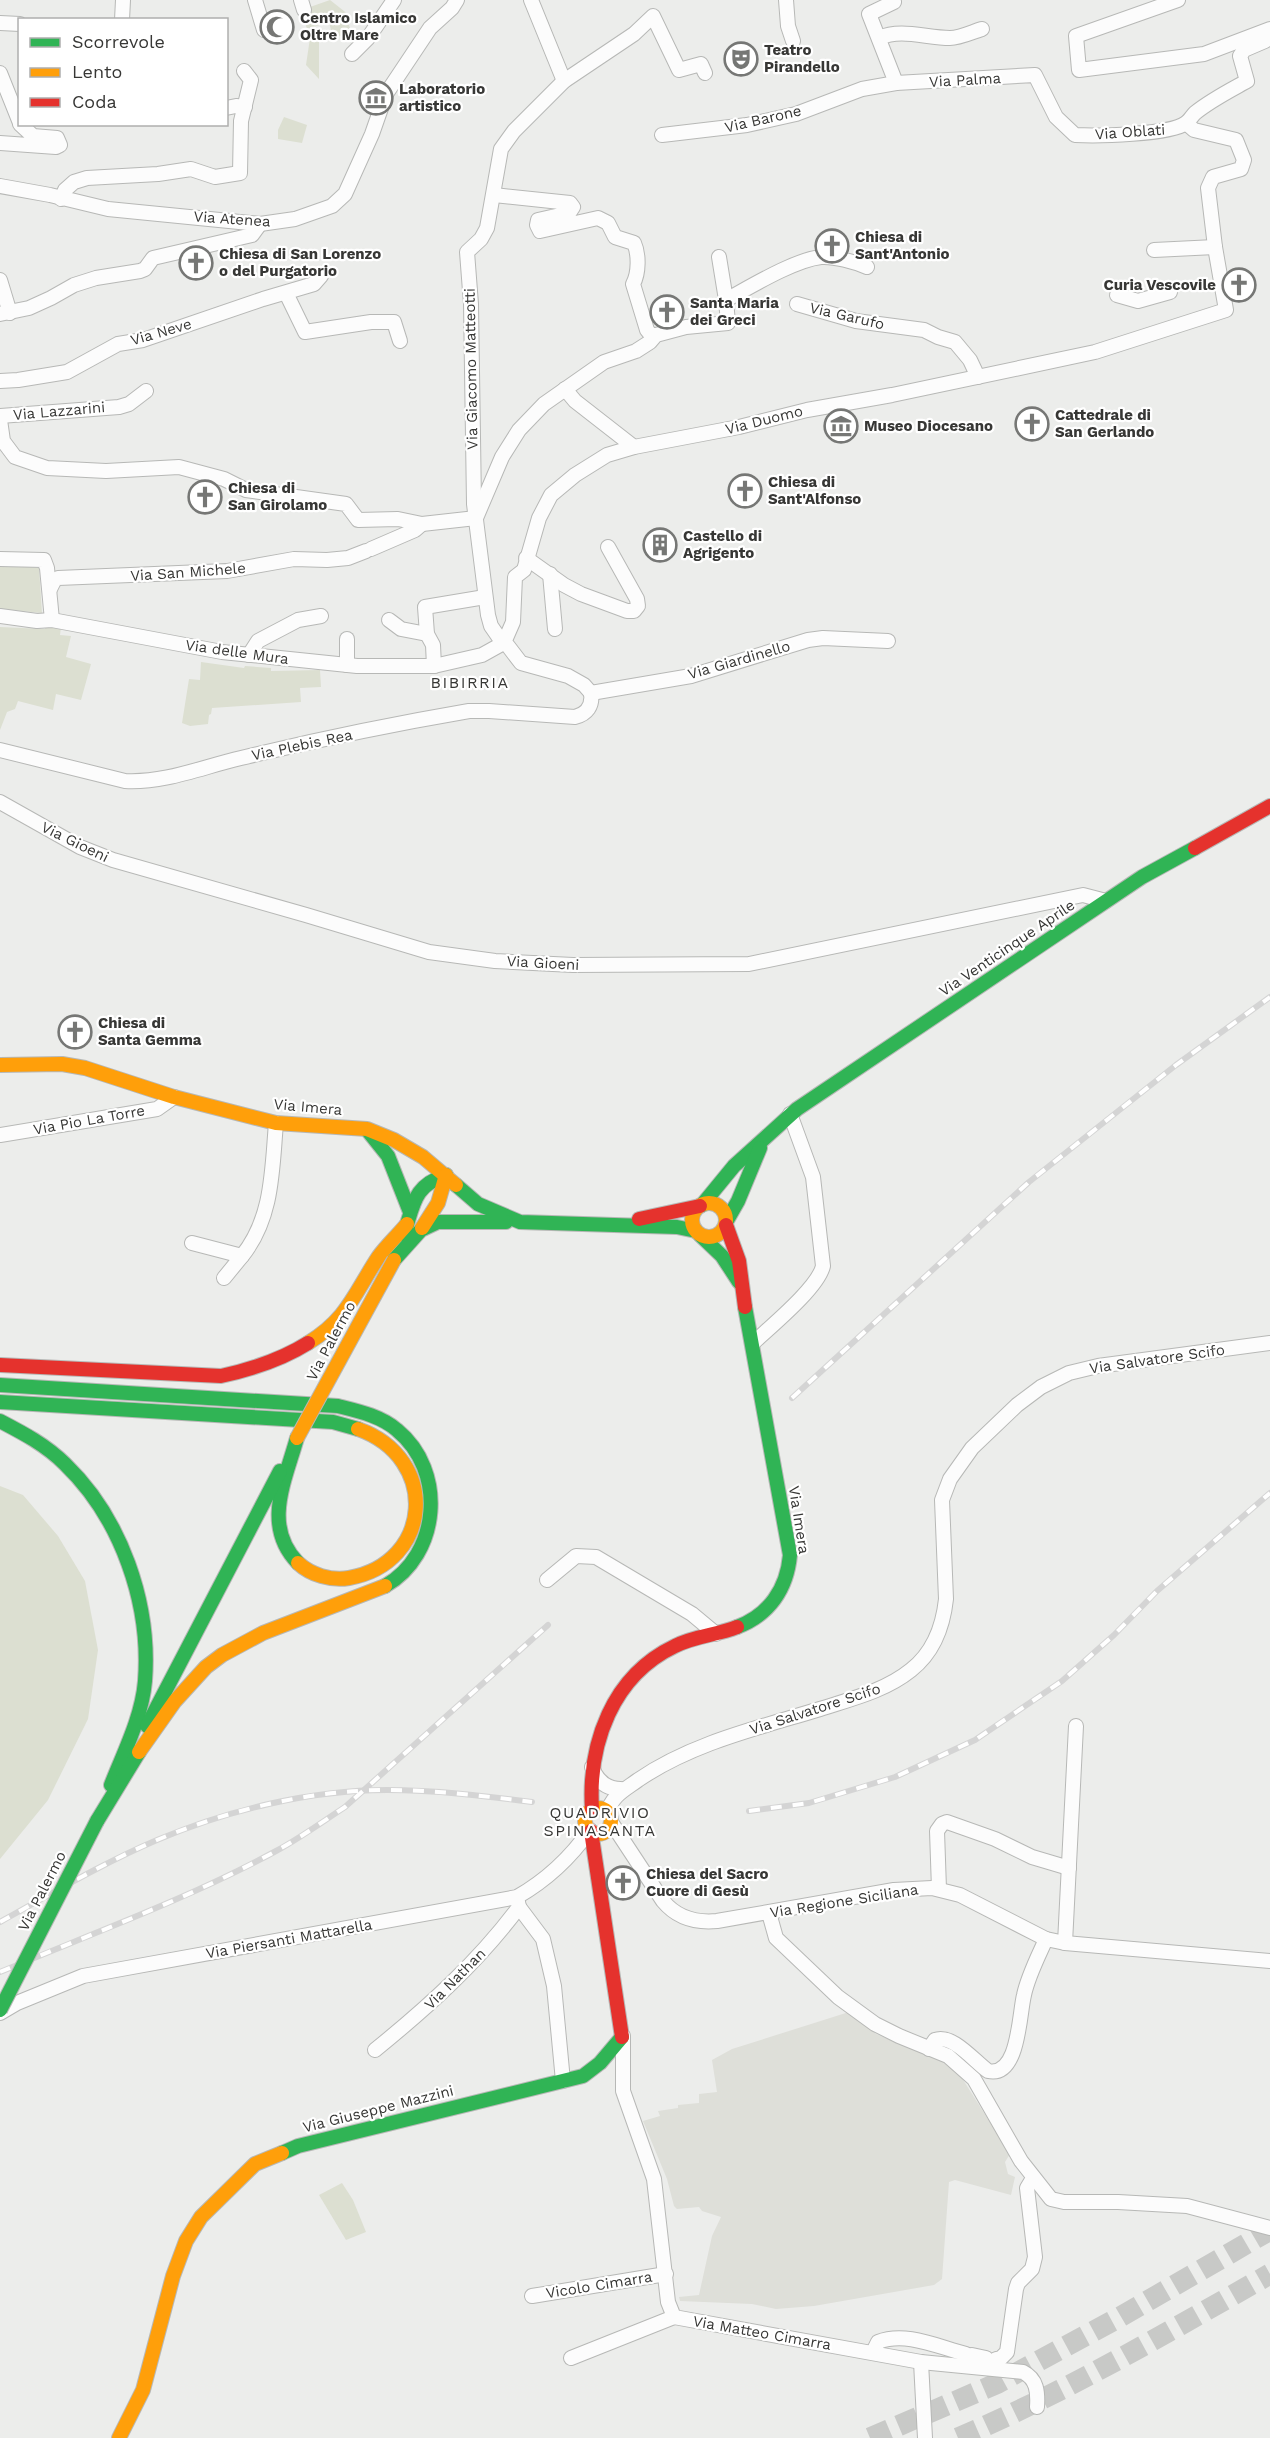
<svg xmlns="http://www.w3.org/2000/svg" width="1270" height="2438" font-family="'Work Sans',sans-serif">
<rect width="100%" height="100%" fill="#ecedeb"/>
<path fill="#dedfd9" d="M849,2012L876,2034L955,2067L1010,2154L1005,2162L1008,2174L1015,2177L1011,2195L955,2180L949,2182L942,2279L934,2285L814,2306L776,2309L752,2304L680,2301L679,2297L699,2295L712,2236L721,2217L702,2211L699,2207L677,2209L674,2206L667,2179L643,2121L660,2116L658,2111L678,2108V2105L699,2103V2094L717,2092L712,2060L732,2049Z"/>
<g fill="#dcdfd1">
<path d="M330,0L349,15L347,20L351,31L345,37L332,34L329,22L307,29L302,14L311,12L310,7Z"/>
<path d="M310,38L319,42V79L306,65Z"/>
<path d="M284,117L307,125L302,143L278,139V130Z"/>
<path d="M0,563L39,568L42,613L0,609Z"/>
<path d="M45,626L61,627L60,635L71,636L66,657L91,664L81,700L56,694L53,710L18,701L15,709L7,712L0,730V627L45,629Z"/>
<path d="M201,662L244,668L245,666L271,668V671L320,670L321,687L300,688L301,702L212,708L211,714L209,715L208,724L190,726L182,723L189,679L200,680Z"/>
<path d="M0,1486L23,1495L58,1536L85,1581L98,1650L88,1719L48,1800L0,1859Z"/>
<path d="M342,2183L353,2200L366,2232L346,2240L319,2195Z"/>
</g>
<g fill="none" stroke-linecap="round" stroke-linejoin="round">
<g stroke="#c8c9c7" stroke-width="21" stroke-dasharray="21 10" stroke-linecap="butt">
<path d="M870,2438L998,2383L1120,2317L1270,2230"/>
<path d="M958,2438C1066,2392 1168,2332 1270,2274"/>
</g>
<g stroke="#b7b8b6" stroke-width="16">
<g id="street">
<path d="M255,0L264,30"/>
<path d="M301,0L304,10"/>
<path d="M531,0L564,81"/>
<path d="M786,0L788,26L793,41"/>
<path d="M893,0L894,2L869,14L896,83"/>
<path d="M1178,0L1076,36L1079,70L1204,54L1270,29"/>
<path d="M122,20L123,0"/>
<path d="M0,23L20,24"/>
<path d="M879,38C901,28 926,38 950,38C960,38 972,32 982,29"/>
<path d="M352,54L368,38L394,0"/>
<path d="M0,73L20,123"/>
<path d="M226,108L236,106L245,107"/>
<path d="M662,135L747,125L796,114L862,89L896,83L1035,75L1056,117L1075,135C1096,136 1170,135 1186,123C1189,121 1192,116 1195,113C1211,100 1229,91 1247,81L1240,56L1244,50L1265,41L1270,30"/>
<path d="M0,143L56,147L60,145L57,138L33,136L20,124"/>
<path d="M0,186L50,195L108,209L260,224L295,219L332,206L345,194L372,134L386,94L430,28L452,8L457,0"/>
<path d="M494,195L570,203L573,207L569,213L538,220L537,225L540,231L598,218L608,223L615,237L634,243C639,254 639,273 633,284L647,330L651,335H656"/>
<path d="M61,199L65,190L74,182L87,178L158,174L191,169L215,177L240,173L241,121L251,80L244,71"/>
<path d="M1154,250L1215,247"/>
<path d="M719,257L726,300"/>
<path d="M0,280L10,313"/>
<path d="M286,293L305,332L371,322H394L400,341"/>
<path d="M1117,295L1138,301L1170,292"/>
<path d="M797,304L856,321L924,330L938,337L955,342L970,360L978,377"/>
<path d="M0,314L29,308L51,298L74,285L96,278L140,271L145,269L153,258L252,235L260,224"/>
<path d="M0,381L18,380L67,372L118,344L143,340L263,299L314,284L321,276"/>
<path d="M565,389L575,401L634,447"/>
<path d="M0,416L119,407L129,404L146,391"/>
<path d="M0,420L3,441L15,457L47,468L106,471L179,467L224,479L246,490L346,504L358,520L398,519L422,524L476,518"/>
<path d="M476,518L502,457L519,430L544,404L604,362L636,351L650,342L656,335L686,327L728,323L726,300C750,287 794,260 821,257C834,256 855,262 867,267"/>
<path d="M371,549L415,530L422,524"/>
<path d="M526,558L564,585L581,594L627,611H634L638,606L637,599L608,547"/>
<path d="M0,559L44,560L47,568L52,620"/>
<path d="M550,574L555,629"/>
<path d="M50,589L54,581L58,578L227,571L294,559L327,560L348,558L366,551"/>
<path d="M0,616L37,621L52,620L222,652L357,666H434L482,655L500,645"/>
<path d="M389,620L401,629L427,634"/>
<path d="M506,638L513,622L515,577L524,570L539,518L551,495L575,475L607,455L634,447L739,427L807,410L892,395L1095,352L1226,310L1215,247L1208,188L1213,177L1241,169L1244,160L1236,140L1194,130L1186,123"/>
<path d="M500,639L491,626L488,615L474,504L471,304L467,252L481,239L487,228L501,149L514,131L564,81L634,34L653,16L679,70L701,64L705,73"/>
<path d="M508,646L521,663L568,676L584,685L591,693"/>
<path d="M249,655L258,641L298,620L321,616"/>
<path d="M347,665V639"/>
<path d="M434,666L433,645L427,634L425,607L485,597"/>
<path d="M591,693L691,676L808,640L823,638L888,641"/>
<path d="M0,750L125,781C166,783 202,767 241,758C316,740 393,724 469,711H489L575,717C587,714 593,706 591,693"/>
<path d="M0,802L80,847L113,860L306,915L429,952L495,961L573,965L749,964L1083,895L1106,901"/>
<path d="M0,1135L157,1109L174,1097"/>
<path d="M192,1243L242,1256C273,1218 272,1169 276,1123"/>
<path d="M224,1278L242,1256"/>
<path d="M752,1344C770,1327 818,1288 823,1266L813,1177L790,1114"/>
<path d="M547,1580L576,1556L596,1557L692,1614L716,1634"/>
<path d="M592,1767C597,1781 606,1789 621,1789"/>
<path d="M608,1812C611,1796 626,1789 638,1780C692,1743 758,1728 820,1709C851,1699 885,1691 911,1670C934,1652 943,1627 946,1599L942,1500L950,1479L972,1448L1017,1405L1041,1387L1069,1373L1098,1366L1270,1343"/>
<path d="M611,1822L663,1901C677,1918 696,1923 717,1921L894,1890L932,1888L960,1895L1046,1939L1065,1943L1270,1961"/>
<path d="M939,1889L937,1831L942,1824L947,1822L995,1839L1032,1857L1069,1868"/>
<path d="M519,1907L543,1939L554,1986L563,2081"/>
<path d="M769,1913L776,1938L838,1997L875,2024L899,2036L948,2056L974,2079L1021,2161L1051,2199L1064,2202H1118L1187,2206L1270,2228"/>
<path d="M1065,1943L1076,1726"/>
<path d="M0,2013L17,2003L83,1976L517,1897C545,1881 571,1857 590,1830"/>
<path d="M623,2036V2091L654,2179L668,2302L674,2317L921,2362L1023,2372C1037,2379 1038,2392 1037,2407"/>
<path d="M929,2049L935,2040C952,2033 975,2062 988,2071C1019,2078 1019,2015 1024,1995C1028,1976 1038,1957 1046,1939"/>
<path d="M375,2050C428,2007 478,1962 519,1907L517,1897"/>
<path d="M532,2296L666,2274"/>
<path d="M873,2352L878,2342C906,2331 938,2347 966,2354"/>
<path d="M972,2355L986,2358"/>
<path d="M571,2358L674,2317"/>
<path d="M996,2359L1001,2358L1007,2352L1016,2289L1018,2283L1032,2269L1035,2257L1027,2188L1033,2178"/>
<path d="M921,2362L925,2438"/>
</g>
</g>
<g stroke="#b7b8b6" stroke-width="16">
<g id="fast">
<path d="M368,1131L388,1156L410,1212"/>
<path d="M456,1185L478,1204L520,1222L677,1227L696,1231"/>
<path d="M702,1205L734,1166L797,1109L1142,877L1195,848"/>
<path d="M726,1222L738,1201L760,1148"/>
<path d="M404,1234C414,1204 413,1186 446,1175"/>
<path d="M700,1235L722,1256L739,1282"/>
<path d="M394,1260L421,1230L438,1222H506"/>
<path d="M0,1385L338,1406C358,1411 381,1416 397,1430C447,1471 440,1555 385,1586"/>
<path d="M0,1402L333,1422L358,1429"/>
<path d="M0,1421C23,1433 46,1445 65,1464C121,1518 151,1603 145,1681C142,1717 124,1752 111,1785"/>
<path d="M297,1438C285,1481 262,1526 298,1563"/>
<path d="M737,1627C769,1615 787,1589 790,1555L745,1307"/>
<path d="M147,1726L280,1471"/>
<path d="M97,1821L139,1752"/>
<path d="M282,2153L298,2146L583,2076L600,2063L622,2037"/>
</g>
</g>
<g stroke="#b7b8b6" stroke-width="16">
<g id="slow">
<path d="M0,1065L62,1064L85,1068L174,1097L276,1123L367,1129L394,1140L423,1157L456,1185"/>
<circle cx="709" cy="1220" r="17"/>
<path d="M422,1228L438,1203L446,1175"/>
<path d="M308,1343C348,1319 355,1292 379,1256C387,1245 398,1235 407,1224"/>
<path d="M298,1563C311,1575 331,1581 349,1578C433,1563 440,1458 358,1429"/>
<path d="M139,1752L175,1701L206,1667L222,1655L263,1633L385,1586"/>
<circle cx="598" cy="1821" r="13"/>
<path d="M119,2438L143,2390L173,2276L186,2241L201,2217L255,2164L282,2153"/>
</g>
</g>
<g stroke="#b7b8b6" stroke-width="16">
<g id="jam">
<path d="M1195,848L1270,806"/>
<path d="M639,1219L700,1206"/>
<path d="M726,1225L739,1261L745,1307"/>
<path d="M0,1365L221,1376C253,1369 281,1360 308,1343"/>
<path d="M592,1809C588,1744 612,1676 675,1646C694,1636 717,1635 737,1627"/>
<path d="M591,1831L622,2037"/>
</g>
</g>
<use href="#street" stroke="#fcfcfc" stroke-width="14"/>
<use href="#fast" stroke="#30b455" stroke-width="14"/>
<use href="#slow" stroke="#ff9f0a" stroke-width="14"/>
<use href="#jam" stroke="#e5322d" stroke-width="14"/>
<g stroke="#d4d4d4" stroke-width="6">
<g id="rail">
<path d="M792,1398L1029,1182L1176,1065L1270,997"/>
<path d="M749,1811L809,1803L895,1777L975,1740L1062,1681L1114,1635L1157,1591L1270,1493"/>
<path d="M0,1922C51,1894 103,1863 157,1840C228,1810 310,1790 387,1790C436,1790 484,1796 532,1802"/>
<path d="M0,1972C91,1934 190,1898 276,1851C300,1838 322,1822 345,1807L548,1625"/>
</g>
</g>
<use href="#rail" stroke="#fff" stroke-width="4" stroke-dasharray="11" stroke-linecap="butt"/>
<g stroke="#b7b8b6" stroke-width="16" stroke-linecap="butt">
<path id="fast-bridge" d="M0,2010L97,1821"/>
</g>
<g stroke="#b7b8b6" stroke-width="16" stroke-linecap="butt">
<path id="slow-bridge" d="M297,1438L394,1260"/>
</g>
<use href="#fast-bridge" stroke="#30b455" stroke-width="14"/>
<use href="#slow-bridge" stroke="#ff9f0a" stroke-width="14"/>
</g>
<defs>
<g id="mosque-ring" transform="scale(1.725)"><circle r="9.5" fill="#fff" stroke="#767775" stroke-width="1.5"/><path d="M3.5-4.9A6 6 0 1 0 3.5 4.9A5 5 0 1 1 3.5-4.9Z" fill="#767775"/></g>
<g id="theatre-ring" transform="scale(1.725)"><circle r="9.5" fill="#fff" stroke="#767775" stroke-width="1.5"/><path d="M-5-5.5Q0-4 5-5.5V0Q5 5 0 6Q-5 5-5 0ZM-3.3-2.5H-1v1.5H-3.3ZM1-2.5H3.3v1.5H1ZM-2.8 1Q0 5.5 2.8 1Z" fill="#767775"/></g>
<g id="museum-ring" transform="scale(1.725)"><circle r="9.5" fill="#fff" stroke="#767775" stroke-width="1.5"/><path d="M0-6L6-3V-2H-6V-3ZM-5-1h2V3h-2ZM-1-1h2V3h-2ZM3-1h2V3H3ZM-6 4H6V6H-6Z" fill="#767775"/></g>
<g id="church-ring" transform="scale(1.725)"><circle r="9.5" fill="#fff" stroke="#767775" stroke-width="1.5"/><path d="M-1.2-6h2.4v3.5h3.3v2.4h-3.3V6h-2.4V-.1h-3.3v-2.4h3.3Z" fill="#767775"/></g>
<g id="building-ring" transform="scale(1.725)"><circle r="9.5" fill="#fff" stroke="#767775" stroke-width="1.5"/><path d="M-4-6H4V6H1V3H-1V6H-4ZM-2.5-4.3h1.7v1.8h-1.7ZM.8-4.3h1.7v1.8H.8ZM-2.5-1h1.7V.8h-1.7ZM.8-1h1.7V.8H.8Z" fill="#767775"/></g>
</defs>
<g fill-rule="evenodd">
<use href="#mosque-ring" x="277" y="27"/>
<use href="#theatre-ring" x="741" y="59"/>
<use href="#museum-ring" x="376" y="98"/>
<use href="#church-ring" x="832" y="246"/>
<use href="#church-ring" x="196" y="263"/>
<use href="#church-ring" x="1239" y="285"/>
<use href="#church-ring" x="667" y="312"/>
<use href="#church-ring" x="1032" y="424"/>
<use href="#museum-ring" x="841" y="426"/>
<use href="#church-ring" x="745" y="491"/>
<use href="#church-ring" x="205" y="497"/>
<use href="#building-ring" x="660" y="545"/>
<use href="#church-ring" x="75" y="1032"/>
<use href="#church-ring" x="623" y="1883"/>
</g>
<g text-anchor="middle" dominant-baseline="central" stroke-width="4.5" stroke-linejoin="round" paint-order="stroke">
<g font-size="15" font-weight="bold" fill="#373735" stroke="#fff" text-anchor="start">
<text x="300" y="18">Centro Islamico<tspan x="300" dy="17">Oltre Mare</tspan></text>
<text x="764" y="50">Teatro<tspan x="764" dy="17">Pirandello</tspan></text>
<text x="399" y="89">Laboratorio<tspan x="399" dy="17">artistico</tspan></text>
<text x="855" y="237">Chiesa di<tspan x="855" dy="17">Sant'Antonio</tspan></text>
<text x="219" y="254">Chiesa di San Lorenzo<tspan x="219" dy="17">o del Purgatorio</tspan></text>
<text x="1216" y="285" text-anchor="end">Curia Vescovile</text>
<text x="690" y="303">Santa Maria<tspan x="690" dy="17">dei Greci</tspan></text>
<text x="1055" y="415">Cattedrale di<tspan x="1055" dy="17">San Gerlando</tspan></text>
<text x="864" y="426">Museo Diocesano</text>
<text x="768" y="482">Chiesa di<tspan x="768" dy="17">Sant'Alfonso</tspan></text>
<text x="228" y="488">Chiesa di<tspan x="228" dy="17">San Girolamo</tspan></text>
<text x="683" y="536">Castello di<tspan x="683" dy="17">Agrigento</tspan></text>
<text x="98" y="1023">Chiesa di<tspan x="98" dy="17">Santa Gemma</tspan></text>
<text x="646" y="1874">Chiesa del Sacro<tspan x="646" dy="17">Cuore di Gesù</tspan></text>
</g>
<g font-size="15" fill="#373735" stroke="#fff">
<text transform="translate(965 80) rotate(-3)">Via Palma</text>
<text transform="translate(763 119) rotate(-13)">Via Barone</text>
<text transform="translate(1130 132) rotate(-4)">Via Oblati</text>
<text transform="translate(232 219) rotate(4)">Via Atenea</text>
<text transform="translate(847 316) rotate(13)">Via Garufo</text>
<text transform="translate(161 332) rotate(-16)">Via Neve</text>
<text transform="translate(471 369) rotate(-91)">Via Giacomo Matteotti</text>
<text transform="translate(59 411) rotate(-5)">Via Lazzarini</text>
<text transform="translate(764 420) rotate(-14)">Via Duomo</text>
<text transform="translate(188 572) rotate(-4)">Via San Michele</text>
<text transform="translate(237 652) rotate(8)">Via delle Mura</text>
<text transform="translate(739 660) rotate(-16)">Via Giardinello</text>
<text transform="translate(302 745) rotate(-12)">Via Plebis Rea</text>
<text transform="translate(75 842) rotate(26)">Via Gioeni</text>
<text transform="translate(1007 948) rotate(-34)">Via Venticinque Aprile</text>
<text transform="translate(543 963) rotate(3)">Via Gioeni</text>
<text transform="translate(308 1107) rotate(5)">Via Imera</text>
<text transform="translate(89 1120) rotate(-10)">Via Pio La Torre</text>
<text transform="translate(331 1341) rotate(-62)">Via Palermo</text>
<text transform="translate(1157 1359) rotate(-8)">Via Salvatore Scifo</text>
<text transform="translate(799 1520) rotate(81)">Via Imera</text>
<text transform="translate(815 1709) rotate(-18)">Via Salvatore Scifo</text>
<text transform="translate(42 1891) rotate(-63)">Via Palermo</text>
<text transform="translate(844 1901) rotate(-9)">Via Regione Siciliana</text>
<text transform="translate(289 1939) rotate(-10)">Via Piersanti Mattarella</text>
<text transform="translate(455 1979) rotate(-45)">Via Nathan</text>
<text transform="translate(378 2109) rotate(-14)">Via Giuseppe Mazzini</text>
<text transform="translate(599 2285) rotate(-9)">Vicolo Cimarra</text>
<text transform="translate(762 2333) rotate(10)">Via Matteo Cimarra</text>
</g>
<g font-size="16" letter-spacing="1.5" fill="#373735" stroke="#fff">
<text x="470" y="682">BIBIRRIA</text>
<text x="600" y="1812">QUADRIVIO<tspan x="600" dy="18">SPINASANTA</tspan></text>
</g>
</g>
<rect x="18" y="18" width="210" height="108" fill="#ffffff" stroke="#afafae" stroke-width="1.5"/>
<rect x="30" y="38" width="30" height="9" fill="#30b455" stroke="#afafae" stroke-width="1.5"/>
<text x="72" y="48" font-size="18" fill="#373735">Scorrevole</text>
<rect x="30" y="68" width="30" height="9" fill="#ff9f0a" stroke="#afafae" stroke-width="1.5"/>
<text x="72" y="78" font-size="18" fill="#373735">Lento</text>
<rect x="30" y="98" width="30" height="9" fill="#e5322d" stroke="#afafae" stroke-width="1.5"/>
<text x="72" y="108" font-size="18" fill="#373735">Coda</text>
</svg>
